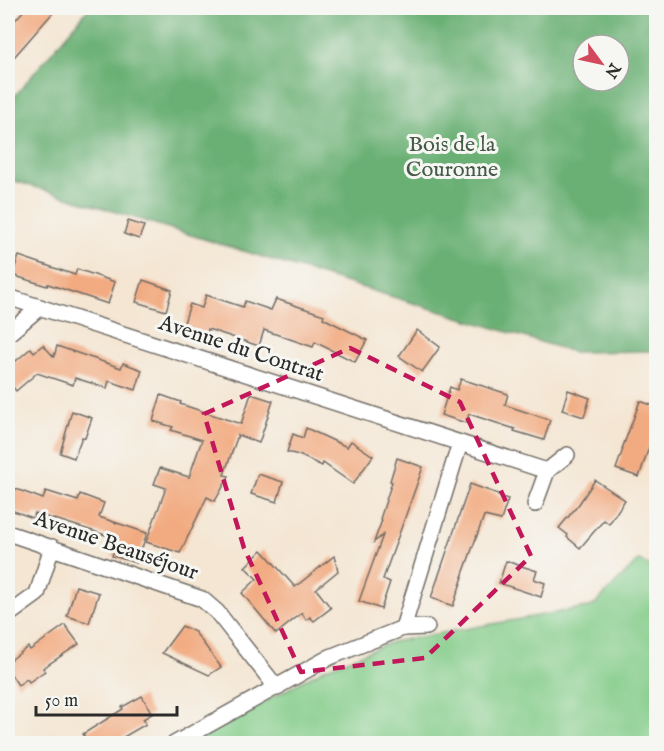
<svg xmlns="http://www.w3.org/2000/svg" width="664" height="751" font-family="'IM FELL English',serif">
<rect width="100%" height="100%" fill="#f6f6f2"/>
<filter id="ink" filterUnits="userSpaceOnUse"><feTurbulence type="fractalNoise" baseFrequency=".0167" numOctaves="2"/><feDisplacementMap in="SourceGraphic" scale="12" xChannelSelector="R" yChannelSelector="G"/><feConvolveMatrix kernelMatrix="1 2 1 2 8 2 1 2 1" color-interpolation-filters="sRGB"/></filter>
<filter id="wash" filterUnits="userSpaceOnUse"><feTurbulence type="fractalNoise" baseFrequency=".008" numOctaves="4" result="noise"/><feDisplacementMap in="SourceGraphic" scale="24" xChannelSelector="R" yChannelSelector="G"/><feGaussianBlur stdDeviation="1.35" result="paint"/><feColorMatrix in="noise" values="0 0 0 0 0 0 0 0 0 0 0 0 0 0 0 0 0 1.4 0 .05"/><feComposite in="paint" operator="in"/></filter>
<g filter="url(#wash)">
<rect width="100%" height="100%" fill="#f4e6d3"/>
<path fill="#83cc89" stroke="#577c5a" stroke-width="1.5" d="M639,560L656,570V743L187,744L324,669L392,642L593,606Z"/>
<path fill="#6ab075" stroke="#4a6e50" stroke-width="1.5" fill-rule="evenodd" d="M89,8H656V351L573,352L8,179V104ZM583,45H619V81H583Z"/>
<g id="blocks">
<g fill="#f2ab81">
<path d="M26,8H57L8,64V28Z"/>
<path d="M128,221L144,226L139,239L124,234Z"/>
<path d="M19,256L75,275L77,269L115,282L108,304L48,284L47,286L12,275Z"/>
<path d="M143,280L172,290L166,311L136,302Z"/>
<path d="M206,295L243,307L245,301L271,310L276,299L324,315L323,318L367,340L355,362L315,342L313,347L264,330L259,346L208,329L207,334L183,326L190,304L202,308Z"/>
<path d="M417,330L440,347L422,372L399,356Z"/>
<path d="M43,345L54,357L57,346L121,368L123,363L142,370L136,390L109,381L107,388L75,378L73,385L37,373L16,391L8,381V351L16,361L31,348L34,352Z"/>
<path d="M461,379L508,394L505,405L550,420L544,440L514,431L515,429L469,414L466,423L441,415L450,387L457,390Z"/>
<path d="M568,390L590,398L584,417L562,410Z"/>
<path d="M251,394L273,401L259,443L238,435L224,475L229,476L215,501L207,497L180,553L146,542L166,488L154,484L160,468L189,477L202,440L171,430L173,427L153,421L161,395L181,402L180,404L241,424Z"/>
<path d="M640,401L657,407V423L639,477L616,469L623,449H622Z"/>
<path d="M72,411L92,418L85,438L82,437L74,458L60,453Z"/>
<path d="M306,428L347,447L351,441L373,456L353,484L323,463L322,466L299,455L287,452L293,434L303,438Z"/>
<path d="M397,458L423,467L383,579L390,582L381,609L359,601L383,535L374,542L382,520L380,519L392,482L390,481Z"/>
<path d="M258,474L283,482L277,502L251,494Z"/>
<path d="M595,480L625,500L609,524L604,520L580,548L567,537L568,535L559,528L579,504Z"/>
<path d="M470,484L498,494V496L508,499L501,520L484,516L462,577H463L453,606L431,598Z"/>
<path d="M8,486L43,499L46,491L78,501L80,494L104,503L99,517L147,533L137,563L112,556L118,539L55,519V520L35,513L33,518L8,509Z"/>
<path d="M262,550L295,587L334,556L338,571L316,589L331,608L314,621L310,617L306,620L302,613L276,634L242,593L257,579L245,567Z"/>
<path d="M506,561L537,571L534,579L545,583L541,597L499,583Z"/>
<path d="M76,586L99,593L89,623L67,616Z"/>
<path d="M65,625L79,644L43,668L45,671L29,682L27,679L18,685L8,670V662L28,647L30,650Z"/>
<path d="M182,626L195,632L221,667L209,675L162,653Z"/>
<path d="M142,696L152,714L143,719L146,724L120,739L123,744H89L83,734L123,709L122,707Z"/>
</g>
</g>
</g>
<g filter="url(#ink)">
<use href="#blocks" fill-opacity="0" stroke="#716c66" stroke-width="1.5"/>
<g fill="none" stroke-linecap="round" stroke-linejoin="round">
<g stroke="#716c66" stroke-width="18">
<g id="minor">
<path d="M8,297L547,471"/>
<path d="M8,334L40,307"/>
<path d="M535,504L547,471L567,455"/>
<path d="M8,533L202,599L217,612L277,688"/>
<path d="M8,615L37,594L52,547"/>
<path d="M403,628L460,443"/>
<path d="M174,744L330,657L403,628L427,627"/>
</g>
</g>
<use href="#minor" stroke="#fff" stroke-width="15"/>
</g>
</g>
<path fill="none" stroke="#c2185b" stroke-width="4.5" stroke-dasharray="12 8" stroke-linejoin="round" d="M350,348L460,402L531,556L425,658L301,672L244,548L204,414Z"/>
<g text-anchor="middle" dominant-baseline="central" stroke-width="6" stroke-linejoin="round" paint-order="stroke">
<g font-size="22" fill="#455b47" stroke="#f6f6f2">
<text x="452" y="145">Bois de la<tspan x="452" dy="25">Couronne</tspan></text>
</g>
<g font-size="22" fill="#2b2b2b" stroke="#f6f6f2">
<text transform="translate(241 349) rotate(18)">Avenue du Contrat</text>
<text transform="translate(116 546) rotate(19)">Avenue Beauséjour</text>
</g>
</g>
<rect width="664" height="751" fill="none" stroke="#f6f6f2" stroke-width="30"/>
<g transform="translate(601 63) rotate(123)"><circle r="28" fill="#f6f6f2" stroke="#a5a5a2" stroke-width="1.5"/>
<path d="M0-4.5L10 22L0 15L-10 22Z" fill="#d1495b"/>
<text y="-9" font-size="16" font-weight="bold" text-anchor="middle" fill="#2b2b2b">N</text>
</g>
<path d="M36 706v9h141v-9" fill="none" stroke="#2b2b2b" stroke-width="3"/>
<text x="45" y="706" font-size="18" fill="#2b2b2b" stroke="#f6f6f2" stroke-width="4.5" paint-order="stroke">50 m</text>
</svg>
